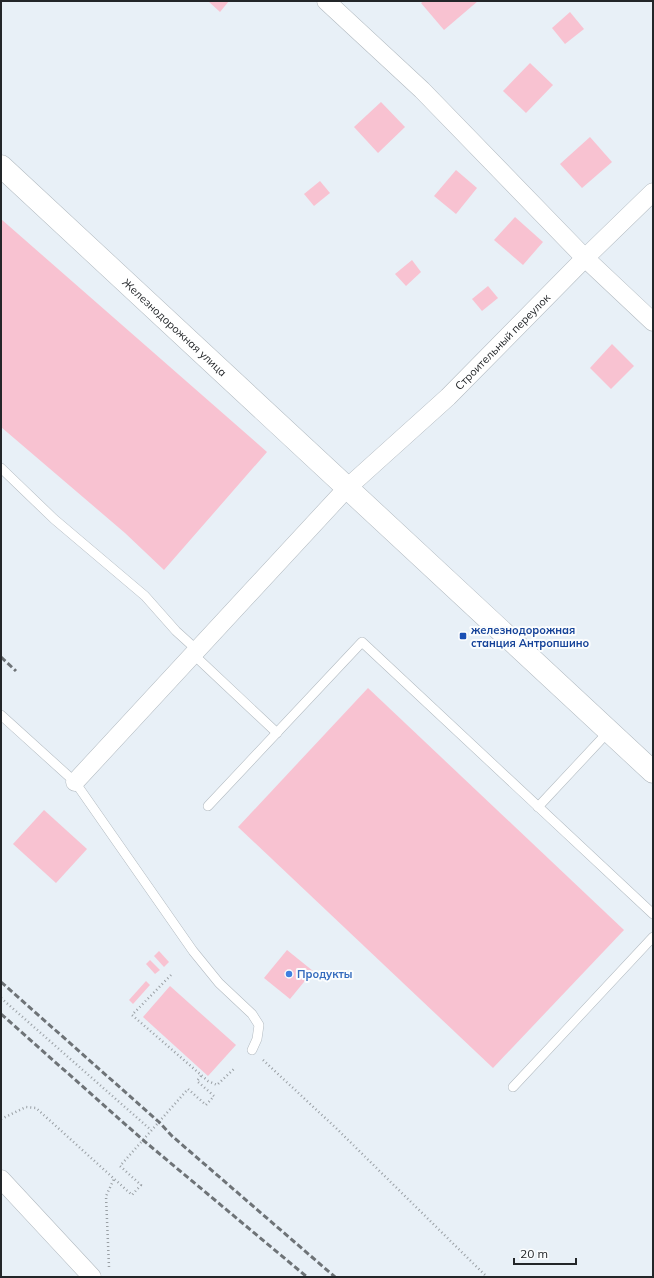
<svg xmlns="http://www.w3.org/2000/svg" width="654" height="1278" font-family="Mulish,sans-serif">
<rect width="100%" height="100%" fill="#e8f0f7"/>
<g fill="#f8c2d1">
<path d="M208,1H229L220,12Z"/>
<path d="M424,1H478L444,30L421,3Z"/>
<path d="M570,12L584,29L565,44L552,28Z"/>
<path d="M530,63L553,85L526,113L503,91Z"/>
<path d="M381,102L405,127L378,153L354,127Z"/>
<path d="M590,137L612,162L582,188L560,164Z"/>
<path d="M456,170L477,188L456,214L434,196Z"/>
<path d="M320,181L330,193L314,206L304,194Z"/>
<path d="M515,217L543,242L523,265L494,240Z"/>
<path d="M1,219L267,452L164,570L125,533L1,427Z"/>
<path d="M412,260L421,272L406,286L395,274Z"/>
<path d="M488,286L498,298L482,311L472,299Z"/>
<path d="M612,344L634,366L611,389L590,368Z"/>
<path d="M368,688L624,930L493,1068L238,827Z"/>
<path d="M44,810L87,849L56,883L13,844Z"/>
<path d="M287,950L313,971L290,999L264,978Z"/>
<path d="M159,951L169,962L164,967L154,956Z"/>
<path d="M150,960L160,970L155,974L146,964Z"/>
<path d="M146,981L150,985L133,1004L129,1000Z"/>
<path d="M170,986L236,1045L208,1076L143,1017Z"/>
</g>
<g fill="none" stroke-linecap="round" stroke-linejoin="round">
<g stroke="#b2bac0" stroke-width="10">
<g id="lane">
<path d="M1,468L54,519L145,596L176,631L198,651"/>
<path d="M194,655L277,733"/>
<path d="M1,715L75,782L193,951L219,983L252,1014L259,1025L257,1039L252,1050"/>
<path d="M208,806L362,642L653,914"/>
<path d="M538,807L609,731"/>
<path d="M513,1087L653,937"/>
</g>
</g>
<g stroke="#b2bac0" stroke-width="19">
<g id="street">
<path d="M326,1L422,90L585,258L653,322"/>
<path id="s1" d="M75,782L347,488L448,397L585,258L653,192"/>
<path d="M1,1179L92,1277"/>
</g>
</g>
<g stroke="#b2bac0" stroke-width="23">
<g id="secondary">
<path id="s2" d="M1,166L653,772"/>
</g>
</g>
<g stroke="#999fa4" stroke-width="2.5" stroke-dasharray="1 3" stroke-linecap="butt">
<path d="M171,975L132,1015L208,1081L217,1085L235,1068"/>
<path d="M1,998L151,1130"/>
<path d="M263,1060L337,1129L487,1277"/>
<path d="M1,1119L26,1107L36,1108L132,1195L141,1185L120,1166L188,1089L206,1105L214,1096L197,1081L201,1076"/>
<path d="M109,1267L106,1196L114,1179"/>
</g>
<use href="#lane" stroke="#fff" stroke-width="9"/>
<use href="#street" stroke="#fff" stroke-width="18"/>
<use href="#secondary" stroke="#fff" stroke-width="22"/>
<g stroke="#6e7377" stroke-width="3" stroke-dasharray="6 3" stroke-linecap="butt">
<path d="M1,657L16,671"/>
<path d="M1,982L159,1122L172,1136L335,1277"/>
<path d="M1,1014L143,1140L307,1277"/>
</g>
</g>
<rect fill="#1a4fb4" stroke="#fbfdfe" stroke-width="1.5" x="459" y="632" width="8" height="8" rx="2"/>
<circle fill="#3f7fe0" stroke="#fbfdfe" stroke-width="1.5" cx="289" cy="974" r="4"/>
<g text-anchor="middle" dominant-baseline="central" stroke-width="4" stroke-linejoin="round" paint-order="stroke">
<g font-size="11" fill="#232629" stroke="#fbfdfe">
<text stroke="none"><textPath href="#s2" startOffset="237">Железнодорожная улица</textPath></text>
<text stroke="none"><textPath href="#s1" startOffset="614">Строительный переулок</textPath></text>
</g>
<g font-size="11" font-weight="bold" fill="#164399" stroke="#fbfdfe" text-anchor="start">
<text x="471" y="630">железнодорожная<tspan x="471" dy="13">станция Антропшино</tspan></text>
</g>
<g font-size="11" font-weight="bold" fill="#366cbe" stroke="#fbfdfe" text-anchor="start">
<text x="297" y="974">Продукты</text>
</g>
</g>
<rect width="654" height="1278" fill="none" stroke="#232629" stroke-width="4"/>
<path d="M514 1258v6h62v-6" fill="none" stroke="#232629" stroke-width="2"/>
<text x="520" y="1258" font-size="12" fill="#232629" stroke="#fbfdfe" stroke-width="3" paint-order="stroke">20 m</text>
</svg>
